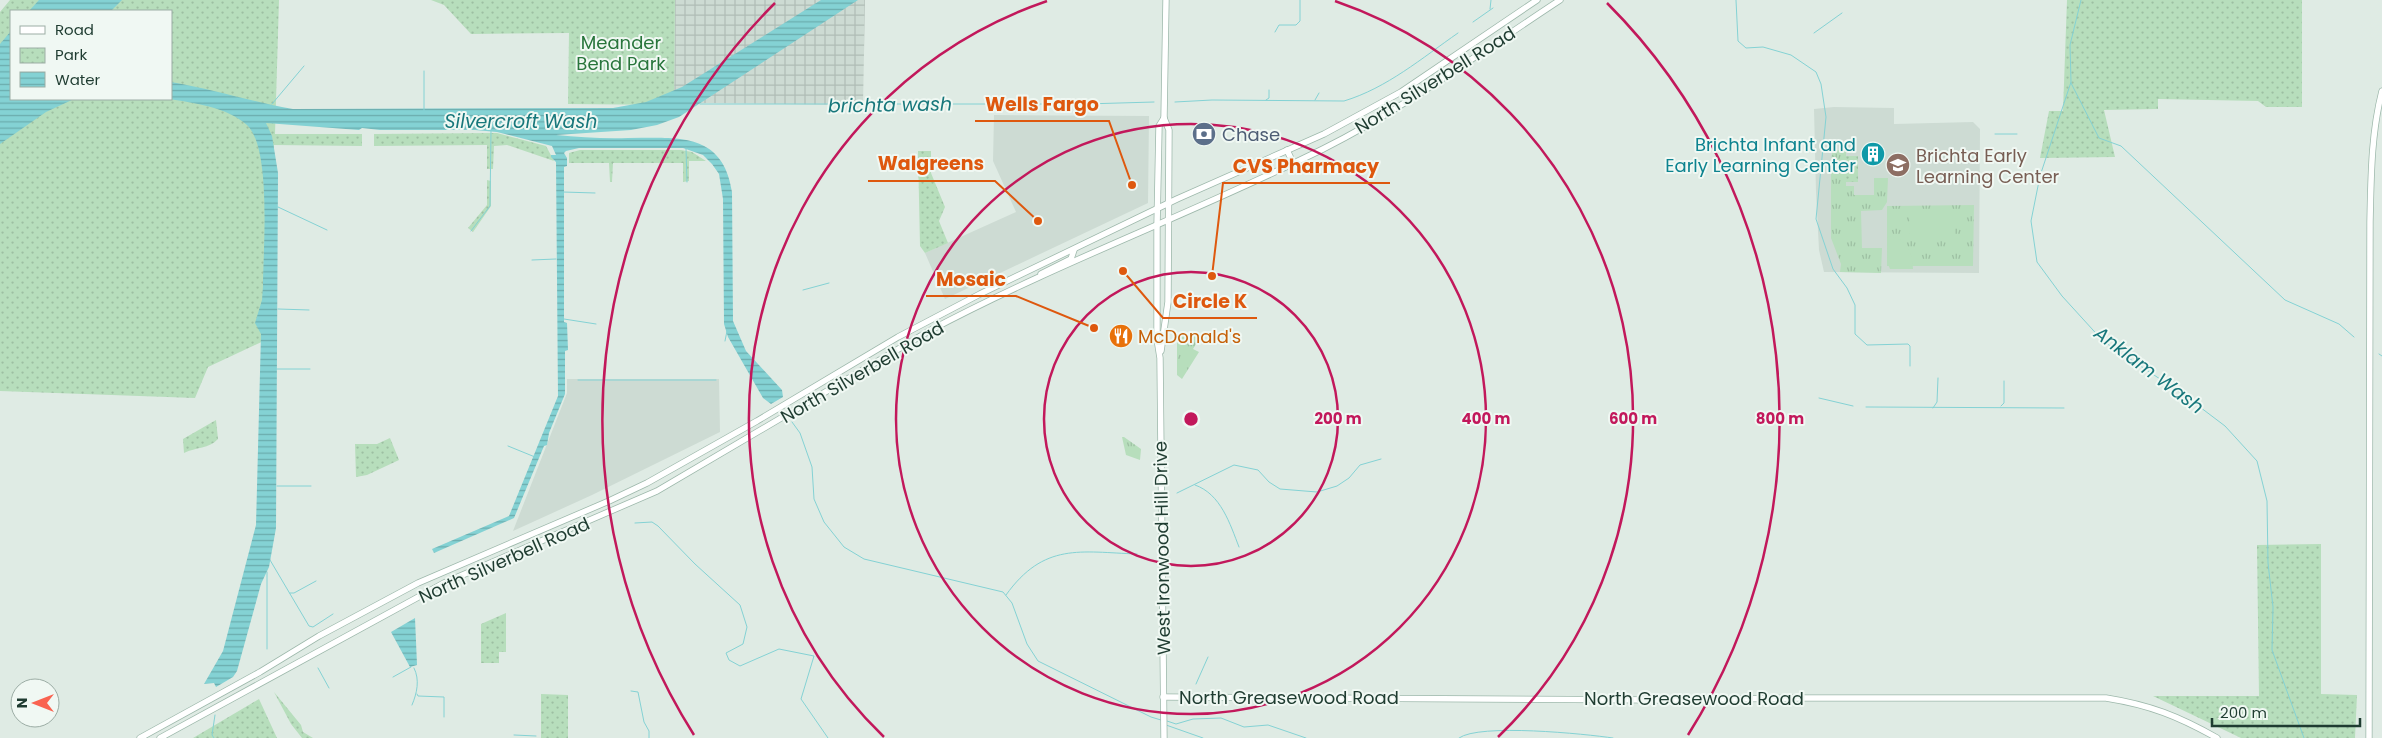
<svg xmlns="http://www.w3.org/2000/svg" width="2382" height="738" font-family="Poppins,sans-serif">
<defs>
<pattern id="industrial-grid" width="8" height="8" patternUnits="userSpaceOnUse" patternTransform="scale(1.25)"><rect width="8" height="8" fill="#cddbd3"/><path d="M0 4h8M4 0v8" fill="none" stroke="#b0bdb6"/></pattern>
<pattern id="grass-tufts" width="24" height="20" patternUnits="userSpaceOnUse" patternTransform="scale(1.25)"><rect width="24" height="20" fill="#b7debc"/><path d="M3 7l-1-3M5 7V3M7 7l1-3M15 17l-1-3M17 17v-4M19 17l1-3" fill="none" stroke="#9dbfa2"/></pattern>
<pattern id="park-dots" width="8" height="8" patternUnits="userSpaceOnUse" patternTransform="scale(1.25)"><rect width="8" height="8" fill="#b7debc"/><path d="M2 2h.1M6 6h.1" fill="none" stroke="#9dbfa2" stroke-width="1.8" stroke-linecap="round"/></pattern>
<pattern id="water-rules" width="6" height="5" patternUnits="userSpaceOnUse" patternTransform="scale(1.25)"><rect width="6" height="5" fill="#84d2d4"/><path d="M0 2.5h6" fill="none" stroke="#6bacad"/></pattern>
</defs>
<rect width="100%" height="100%" fill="#dfebe4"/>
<g fill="#cddbd3">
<path d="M1834,107L1894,108V124L1973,122L1980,129L1979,273L1824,272L1819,250L1816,192L1814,109Z"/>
<path d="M994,115L1149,116L1148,203L945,299L925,253L1016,212L993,161Z"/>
<path d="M567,379H719L720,432L592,495L513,531L567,393Z"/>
</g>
<path fill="url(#industrial-grid)" d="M675,0H865L863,105L707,103L674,105Z"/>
<g fill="url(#grass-tufts)">
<path d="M1833,150H1846V186H1854V195H1874V178H1888L1887,202L1882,210L1861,211L1862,248H1882L1881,273L1840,272L1841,264L1831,238V158Z"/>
<path d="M1974,205L1973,266H1887V206Z"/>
<path d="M1177,334H1202L1193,349L1199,352L1182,379L1177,375Z"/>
<path d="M1122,437H1124L1141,449L1140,460L1126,455Z"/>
</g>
<g fill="url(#park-dots)" fill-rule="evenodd">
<path d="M10,0H279L275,134H362V146L274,145L270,338L208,367L195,398L0,391V12ZM11,11H171V99H11Z"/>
<path d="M431,0H675L674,105L568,104L569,33L471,34L444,5Z"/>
<path d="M2067,0H2302V107H2266L2258,101L2158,99V109L2104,110L2115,157L2040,158L2049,111H2063Z"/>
<path d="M497,133L546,146L554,161L507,145L494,146L493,169H487V145L374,146V134Z"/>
<path d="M580,150H681L692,152L706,161H689V181L683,182V163H613L612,182H610L609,163H569V153Z"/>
<path d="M918,151H931V173L945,207L939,221L948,243L925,253L920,246Z"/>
<rect x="1846" y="156" width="12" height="26"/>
<path d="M487,180L491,181V206L473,232L468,228L487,205Z"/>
<path d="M216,420L218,439C209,449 196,447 184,453L183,439Z"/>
<path d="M390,438L399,460L367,475L356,477L355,444H377Z"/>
<path d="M2321,544V694L2357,695L2355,738H2241L2153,696H2259L2257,545Z"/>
<path d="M506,613V652H499V663H481V624Z"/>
<path d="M274,692L301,725L303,732L313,738H302L291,724Z"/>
<path d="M541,694L568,695V738H541Z"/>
<path d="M259,699L277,738H193Z"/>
</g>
<g fill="#b7debc">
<path d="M1910,214H1955V234H1909Z"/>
<path d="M1887,236C1906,237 1912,252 1913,269H1890L1888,264Z"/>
</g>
<g fill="url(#water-rules)">
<path d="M39,0H122L111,11H29Z"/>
<path d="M821,0H858L679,117L657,125L631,130L556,135C579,137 604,139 628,138C676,138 723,131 732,192L733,321L746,351L782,390L783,397L771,404L763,398L728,337L724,324L723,199L719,174L712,164L703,155L683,148H579L566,151L564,153L567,158V166L564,167V322L567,323L568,350L565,351V394L549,433L547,445L544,446L514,518L434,553L432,549L509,516L558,396L556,162L551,157V155H556L552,146L497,132L475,130H380L362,128L359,130L266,123L272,136L278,173L276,528L269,567L261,584L237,671L233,677L216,687L214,683L204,684L223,651L256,525L261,334L255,323L262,300L263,286C263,250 272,149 247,125C227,107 194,103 169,99H171V82C213,89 252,102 293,109L613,108L646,102L682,87Z"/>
<path d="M11,31V99H74L46,112L0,144V44Z"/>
<path d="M415,618L417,665L410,667L391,632Z"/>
</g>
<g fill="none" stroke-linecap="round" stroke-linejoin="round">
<g stroke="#84d2d4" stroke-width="1">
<path d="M1736,0L1738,41L1746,48L1763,47L1791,55L1816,72L1821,84L1826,117L1816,219L1833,269L1847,288L1855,305V334L1867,345L1908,344L1910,346V366"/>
<path d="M2081,0L2070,45L2071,82L2040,176L2031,221L2037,262L2062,296L2103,341L2184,395L2225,426L2257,461L2267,501L2268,563L2273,607L2272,650L2304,738"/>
<path d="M1490,9L1491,0"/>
<path d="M1473,22L1493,8"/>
<path d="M1275,32L1279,25H1296L1300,21V0"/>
<path d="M1814,33L1842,13"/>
<path d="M2071,83L2099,138L2121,146L2285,300L2339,324L2354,337"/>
<path d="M1266,100L1269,98V90"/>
<path d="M1315,100L1319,93"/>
<path d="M1175,102L1212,100L1344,101C1387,88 1422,58 1458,33"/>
<path d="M272,104L304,66"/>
<path d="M700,104H1085L1154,102"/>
<path d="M424,111V71"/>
<path d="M1995,134H2017"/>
<path d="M686,148L687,182"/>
<path d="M563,192L595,193"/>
<path d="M278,207L327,230"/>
<path d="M471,231L490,206L491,131"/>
<path d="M532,260L556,259"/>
<path d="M803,290L829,283"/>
<path d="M278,309L309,310"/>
<path d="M564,319L596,324"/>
<path d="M725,341L727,331"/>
<path d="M2379,354L2382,356"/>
<path d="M276,369H310"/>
<path d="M578,380H716"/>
<path d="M1819,398L1853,406"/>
<path d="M2001,406L2004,403V381"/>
<path d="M1866,407L2064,408"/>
<path d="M1933,408L1937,402L1938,378"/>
<path d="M792,422L800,433L812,467L814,499L824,522L844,547L864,559L1003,592L1012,603L1027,644L1038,661L1151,717L1161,720"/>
<path d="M508,446L535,457"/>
<path d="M1195,485C1221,494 1230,524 1239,547"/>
<path d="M277,486H311"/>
<path d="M1177,493L1234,465L1258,470L1269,482L1280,489L1317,492L1337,486L1349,478L1360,465L1381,459"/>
<path d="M635,523L652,522L658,526L695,564L740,605L747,627L743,644L726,653L729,660L740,666L779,649L814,656L801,699L828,738"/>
<path d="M270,560L309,626L313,627L333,614"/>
<path d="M267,572V649"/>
<path d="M290,593H294L316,581"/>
<path d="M1006,595C1044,542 1080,552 1137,554"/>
<path d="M318,668L329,688"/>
<path d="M393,677L411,667"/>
<path d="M1196,684L1208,657"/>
<path d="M631,691L638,692L644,722L649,731V738"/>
<path d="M417,694L418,696L444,697V717"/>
<path d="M412,705C417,693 420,680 414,668"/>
<path d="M1167,721L1176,724L1193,719L1221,718L1244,727L1268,725L1306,738"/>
<path d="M1166,725L1203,738"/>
<path d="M514,735L536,736"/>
<path d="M214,738L212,735L215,715"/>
<path d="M1459,738C1479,723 1586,734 1613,738"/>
</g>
<g stroke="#9db8ab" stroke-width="7">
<g id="secondary">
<path d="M1164,118L1159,126L1157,226V339L1160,358L1164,738"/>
<path d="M1287,150L1293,163"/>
<path d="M1041,274L1071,259L1074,250"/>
<path d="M1161,351L1168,302L1169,130L1164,118L1166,0"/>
<path d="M1163,697L1665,700L1800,698H2106C2150,705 2178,716 2217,738"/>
<path d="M140,738L260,672L319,636L418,583L609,501L647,483L757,421L898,337L980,294L1177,199L1324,134L1401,92L1537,0"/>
<path d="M160,738L444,583L657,491L929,331C1057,263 1194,213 1323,149C1407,107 1482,51 1560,0"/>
<path d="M2369,738L2370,222C2371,178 2371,134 2382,91"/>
</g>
</g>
<use href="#secondary" stroke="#fff" stroke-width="5.5"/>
</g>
<g fill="none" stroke="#c2185b" stroke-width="2.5">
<circle cx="1191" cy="419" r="147"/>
<circle cx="1191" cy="419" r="295"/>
<path d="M884 737A442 442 0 0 1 1047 1M1335 1A442 442 0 0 1 1498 737"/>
<path d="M694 735A589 589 0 0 1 775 3M1607 3A589 589 0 0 1 1688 735"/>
</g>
<defs>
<g id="bank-disc" transform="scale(1.25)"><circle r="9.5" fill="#5c6f8a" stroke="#f0f8f3"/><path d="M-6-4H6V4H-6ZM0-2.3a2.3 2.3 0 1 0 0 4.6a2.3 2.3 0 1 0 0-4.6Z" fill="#fff"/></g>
<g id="building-disc" transform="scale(1.25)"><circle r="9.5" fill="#0f9aa8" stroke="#f0f8f3"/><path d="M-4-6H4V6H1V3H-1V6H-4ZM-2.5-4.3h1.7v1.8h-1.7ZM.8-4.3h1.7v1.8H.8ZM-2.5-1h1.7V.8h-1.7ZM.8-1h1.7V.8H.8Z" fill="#fff"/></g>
<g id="school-disc" transform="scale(1.25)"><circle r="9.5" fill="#8d6e63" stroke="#f0f8f3"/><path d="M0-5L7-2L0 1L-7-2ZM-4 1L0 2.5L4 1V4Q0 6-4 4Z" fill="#fff"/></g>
<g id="restaurant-disc" transform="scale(1.25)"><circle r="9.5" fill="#e8710a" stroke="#f0f8f3"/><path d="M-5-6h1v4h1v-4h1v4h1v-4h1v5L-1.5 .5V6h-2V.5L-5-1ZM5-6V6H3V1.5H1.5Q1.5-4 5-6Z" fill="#fff"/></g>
</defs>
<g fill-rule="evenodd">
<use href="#bank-disc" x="1204" y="134"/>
<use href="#building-disc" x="1873" y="154"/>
<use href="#school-disc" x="1898" y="165"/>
<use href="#restaurant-disc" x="1121" y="336"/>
</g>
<g text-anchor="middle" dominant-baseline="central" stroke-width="4" stroke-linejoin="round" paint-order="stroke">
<g font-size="18" fill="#28753b" stroke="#f0f8f3">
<text x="621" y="42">Meander<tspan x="621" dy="21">Bend Park</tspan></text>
</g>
<g font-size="18" fill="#1f3c31" stroke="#f0f8f3">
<text transform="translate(1435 80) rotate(-32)">North Silverbell Road</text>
<text transform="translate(862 372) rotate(-30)">North Silverbell Road</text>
<text transform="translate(1162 548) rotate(-91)">West Ironwood Hill Drive</text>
<text transform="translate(504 560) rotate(-24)">North Silverbell Road</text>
<text x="1289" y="697">North Greasewood Road</text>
<text x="1694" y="698">North Greasewood Road</text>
</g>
<g font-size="18" fill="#4e5e75" stroke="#f0f8f3" text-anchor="start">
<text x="1222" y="134">Chase</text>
</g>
<g font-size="18" fill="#0d838f" stroke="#f0f8f3" text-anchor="end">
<text x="1856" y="144">Brichta Infant and<tspan x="1856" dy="21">Early Learning Center</tspan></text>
</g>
<g font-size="18" fill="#785e54" stroke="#f0f8f3" text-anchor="start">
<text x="1916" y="155">Brichta Early<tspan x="1916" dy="21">Learning Center</tspan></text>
</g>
<g font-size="18" fill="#c56008" stroke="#f0f8f3" text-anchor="start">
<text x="1138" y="336">McDonald's</text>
</g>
<g font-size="19" font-style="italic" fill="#17777b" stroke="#f0f8f3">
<text transform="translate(890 105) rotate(-1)">brichta wash</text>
<text x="521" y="121">Silvercroft Wash</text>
<text transform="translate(2149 370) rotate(37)">Anklam Wash</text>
</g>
</g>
<circle cx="1191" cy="419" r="8" fill="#c2185b" stroke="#f0f8f3" stroke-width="2.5"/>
<g font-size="15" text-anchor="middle" font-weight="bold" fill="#c2185b" stroke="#f0f8f3" stroke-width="4" stroke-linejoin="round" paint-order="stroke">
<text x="1338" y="424">200 m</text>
<text x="1486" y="424">400 m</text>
<text x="1633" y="424">600 m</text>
<text x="1780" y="424">800 m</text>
</g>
<path fill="none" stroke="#de580e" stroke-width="2" d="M1132 185L1109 121H975M1038 221L995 181H868M1212 276L1223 183H1390M1094 328L1016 296H926M1123 271L1163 318H1257"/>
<g fill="#de580e" stroke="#f0f8f3" stroke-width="2">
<circle cx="1132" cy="185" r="5"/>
<circle cx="1038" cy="221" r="5"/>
<circle cx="1212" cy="276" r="5"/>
<circle cx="1094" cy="328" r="5"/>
<circle cx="1123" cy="271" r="5"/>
</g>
<g font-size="19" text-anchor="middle" font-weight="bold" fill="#de580e" stroke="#f0f8f3" stroke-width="4" stroke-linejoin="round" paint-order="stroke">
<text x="1042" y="111">Wells Fargo</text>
<text x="931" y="170">Walgreens</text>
<text x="1306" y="173">CVS Pharmacy</text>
<text x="971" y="286">Mosaic</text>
<text x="1210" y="308">Circle K</text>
</g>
<rect x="10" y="10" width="162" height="90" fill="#f0f8f3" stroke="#9cada5"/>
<rect x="20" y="26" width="25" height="8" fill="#ffffff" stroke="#9cada5"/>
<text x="55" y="35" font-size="15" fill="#1f3c31">Road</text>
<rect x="20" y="48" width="25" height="15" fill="url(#park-dots)" stroke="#9cada5"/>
<text x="55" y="60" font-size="15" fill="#1f3c31">Park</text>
<rect x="20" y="72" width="25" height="15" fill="url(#water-rules)" stroke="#9cada5"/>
<text x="55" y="85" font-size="15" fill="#1f3c31">Water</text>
<g transform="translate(35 703) rotate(270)"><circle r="24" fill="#f0f8f3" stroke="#9cada5"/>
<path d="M0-4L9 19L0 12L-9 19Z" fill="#f96350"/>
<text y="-8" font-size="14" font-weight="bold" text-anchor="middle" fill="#1f3c31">N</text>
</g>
<path d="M2212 718v8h148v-8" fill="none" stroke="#1f3c31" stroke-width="2.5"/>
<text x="2220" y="718" font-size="15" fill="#1f3c31" stroke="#f0f8f3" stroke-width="4" paint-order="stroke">200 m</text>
</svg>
